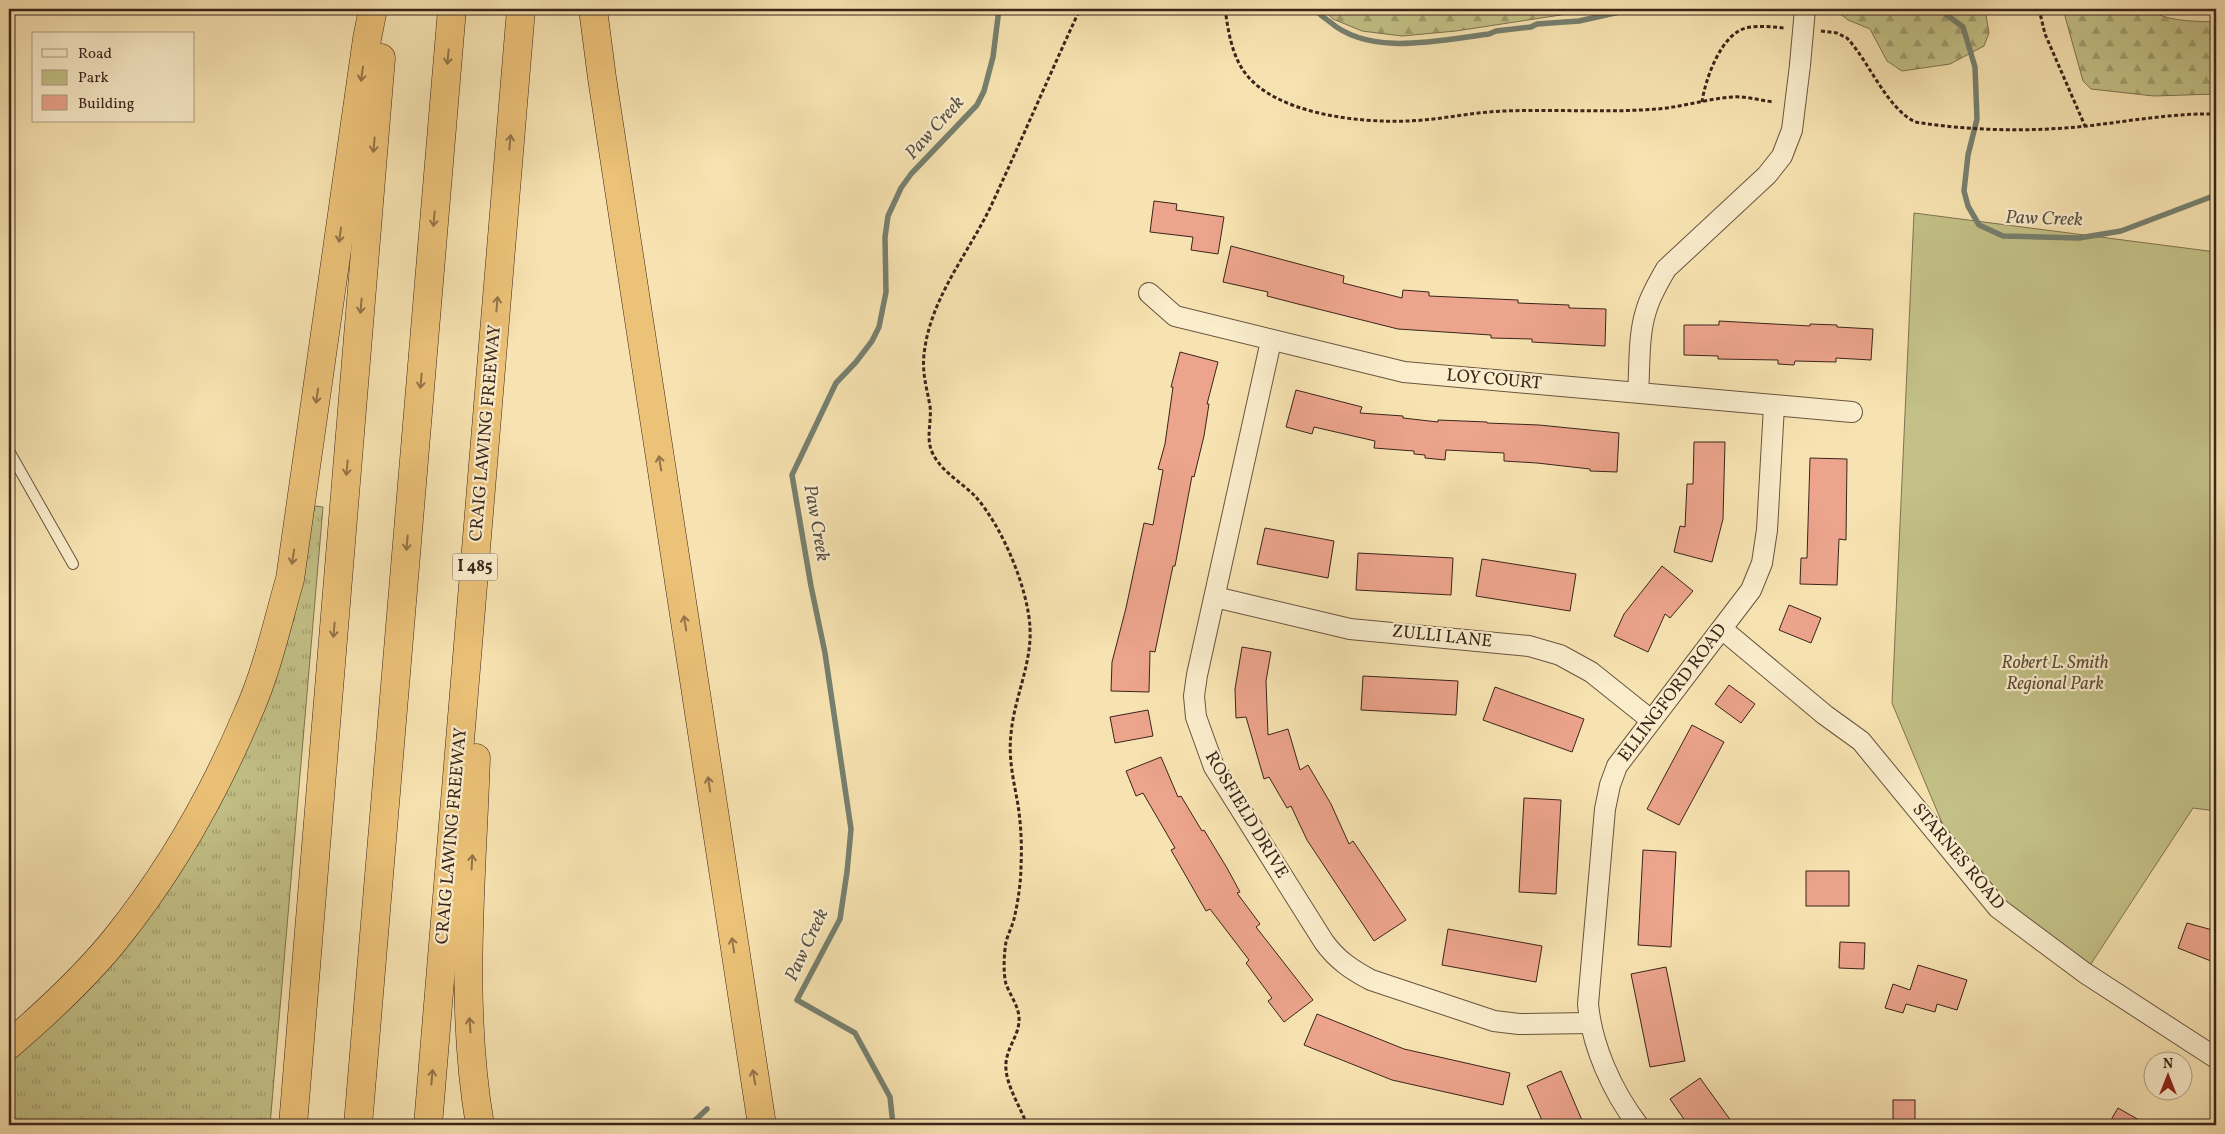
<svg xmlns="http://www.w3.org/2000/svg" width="2225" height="1134" font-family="Vollkorn,serif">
<defs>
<pattern id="grass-tufts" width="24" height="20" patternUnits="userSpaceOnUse" patternTransform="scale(1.25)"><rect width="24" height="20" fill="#c3c187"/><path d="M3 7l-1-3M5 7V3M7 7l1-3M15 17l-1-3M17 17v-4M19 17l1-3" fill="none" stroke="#a09d6e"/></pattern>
<pattern id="forest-firs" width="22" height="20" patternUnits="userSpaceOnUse" patternTransform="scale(1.25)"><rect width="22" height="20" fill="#c3c187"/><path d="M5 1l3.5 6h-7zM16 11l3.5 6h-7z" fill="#a09d6e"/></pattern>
</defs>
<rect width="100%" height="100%" fill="#f7e3b1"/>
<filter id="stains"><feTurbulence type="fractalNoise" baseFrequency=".004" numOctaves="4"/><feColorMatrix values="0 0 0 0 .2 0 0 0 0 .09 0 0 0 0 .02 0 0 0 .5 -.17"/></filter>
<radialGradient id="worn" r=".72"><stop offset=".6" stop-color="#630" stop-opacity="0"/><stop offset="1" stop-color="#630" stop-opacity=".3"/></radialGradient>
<path fill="url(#grass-tufts)" stroke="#7f7250" d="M315,506L323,507L270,1125H9V1059L42,1033L146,916L277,673Z"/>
<g fill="url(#forest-firs)" stroke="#7f7250">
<path d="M1322,9H1600L1456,31L1402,36L1362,31L1333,19Z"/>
<path d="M1834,9H1985L1989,33L1984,46L1950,64L1902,71L1887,61L1870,29L1848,20Z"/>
<path d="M2063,9H2149C2166,22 2195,21 2216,22V94L2154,96L2091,89L2083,81Z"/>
</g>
<path fill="#c3c187" stroke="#7f7250" d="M1914,213L2216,252V811L2193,808L2085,973L2011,920L1955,854L1892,703Z"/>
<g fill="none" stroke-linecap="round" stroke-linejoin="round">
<g stroke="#76806f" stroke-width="5.5">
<path d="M1316,9C1319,15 1325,18 1330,22C1371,57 1439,40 1489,34L1496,31L1531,27L1537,24L1579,21L1633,9"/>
<path d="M1939,9L1963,27L1975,67L1977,119L1968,155L1964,191L1968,206L1979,225L2003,236L2079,238L2121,231L2216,195"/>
<path d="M690,1125L707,1109"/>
<path d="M893,1125L890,1097L855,1033L797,1000L840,919L847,872L851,829L825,653L811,586L792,475L836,383L856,362L872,341L879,327L886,292L885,237L888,216L901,188L911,174L977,105L984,91L993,57L999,9"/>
</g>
</g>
<g fill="#eca48c" stroke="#3b241a">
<path d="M1154,201L1177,204L1176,210L1224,217L1218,254L1191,250L1193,237L1150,232Z"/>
<path d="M1231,246L1344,276L1343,283L1402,298L1403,290L1429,292V296L1518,300V303L1569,305V308L1606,309L1605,346L1532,342V339L1491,338V335L1398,329L1298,304L1267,296L1268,292L1223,282Z"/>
<path d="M1719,321L1810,326V324L1837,325V327L1873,329L1871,360L1836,358V362L1795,361L1794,365L1778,364V360L1718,359V356L1684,355V325H1719Z"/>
<path d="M1180,352L1218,362L1207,404H1209L1204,436L1194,477L1192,476L1175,566H1173L1155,652L1150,651L1149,692L1111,691L1112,662L1126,608L1144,523L1153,525L1163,470L1158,469L1165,444L1173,387H1171Z"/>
<path d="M1296,390L1362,407L1360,413L1403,416V418L1438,422V420L1487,422V423L1539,425L1619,433L1617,472L1590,471V469L1537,463L1504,461V453L1446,450L1445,460L1425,458V455L1414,454V451L1374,448L1375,441L1314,427L1312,434L1286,427Z"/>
<path d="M1694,442H1725L1723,519L1712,562L1674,552L1680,526L1685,527L1687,484H1693Z"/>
<path d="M1810,458L1847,459L1846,540L1839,539L1837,585L1800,584L1801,558H1807Z"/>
<path d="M1265,528L1334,541L1328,578L1257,564Z"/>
<path d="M1358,553L1453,558L1451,595L1356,590Z"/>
<path d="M1482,559L1576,574L1570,611L1476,596Z"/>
<path d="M1662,566L1693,591L1670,618L1665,614L1648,652L1614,636L1624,614Z"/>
<path d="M1789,605L1821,618L1811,643L1779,630Z"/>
<path d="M1242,647L1271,652L1266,681L1268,735L1288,729L1300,770L1308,765L1331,804L1349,844L1353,841L1406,920L1374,941L1307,840L1291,806L1287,808L1269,777L1264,779L1246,717L1236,718L1235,689Z"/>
<path d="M1363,676L1458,681L1456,715L1361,710Z"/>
<path d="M1729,685L1755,704L1741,723L1715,704Z"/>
<path d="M1495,687L1584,719L1572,752L1483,720Z"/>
<path d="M1148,710L1153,736L1115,743L1110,717Z"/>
<path d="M1692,725L1724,742L1679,825L1647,809Z"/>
<path d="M1161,757L1178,797L1181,796L1202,831L1204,830L1227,868L1240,892L1237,893L1260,924L1256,927L1313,1000L1284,1022L1268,1001L1272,998L1246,963L1249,960L1210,909L1206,911L1171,850L1175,848L1143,793L1136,796L1126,771Z"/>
<path d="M1524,798L1561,800L1556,894L1519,892Z"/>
<path d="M1643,850L1676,852L1671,947L1638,945Z"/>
<rect x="1806" y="871" width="43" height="35"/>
<path d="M2187,923L2216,931V963L2178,948Z"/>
<path d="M1448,929L1542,946L1536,982L1442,965Z"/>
<path d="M1840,942L1865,943L1864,969L1839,968Z"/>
<path d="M1918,965L1967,980L1957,1010L1937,1004L1935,1012L1906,1004L1903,1013L1885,1008L1893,984L1910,990Z"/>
<path d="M1666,967L1685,1061L1650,1067L1631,974Z"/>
<path d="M1317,1014L1404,1049L1510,1073L1503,1105L1392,1080L1304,1045Z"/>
<path d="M1561,1071L1584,1125H1544L1527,1086Z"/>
<path d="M1700,1078L1734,1125H1688L1670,1099Z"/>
<rect x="1893" y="1100" width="22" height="25"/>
<path d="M2118,1108L2148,1125H2108Z"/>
</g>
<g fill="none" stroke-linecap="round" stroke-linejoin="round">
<g stroke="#6a5440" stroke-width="12">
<path id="lane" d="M9,451L73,564"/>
</g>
<g stroke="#6a5440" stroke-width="22">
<g id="street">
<path d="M1149,293L1175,316L1404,372L1852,412"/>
<path d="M1271,341L1197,675L1194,696L1196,717L1214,767L1324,942C1337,960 1352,970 1371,980L1494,1021L1519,1024L1590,1023"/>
<path d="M1638,392C1640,366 1638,336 1646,311C1650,296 1658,283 1666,269L1767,175L1782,156L1792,130L1800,65"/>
<path d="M1215,597L1350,629L1529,646L1560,655L1591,672L1651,720"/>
<path d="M1722,629L1825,715L1861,741L1998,908L2085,973L2216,1058"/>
<path d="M1638,1125C1612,1091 1592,1046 1588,1004L1605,809L1610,785L1617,766L1751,590L1762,563L1767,530L1774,406"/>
</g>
</g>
<g stroke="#3b241a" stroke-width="29">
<g id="highway">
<path d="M593,9L602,78L762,1125"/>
<path d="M476,758C472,880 459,1004 480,1125"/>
<path d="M9,1045C46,1013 83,979 114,941C169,873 214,794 248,713C267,671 277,624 290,579L367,39L373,9"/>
<path d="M293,1125L381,58"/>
<path d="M358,1125L452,9"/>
<path d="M428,1125L521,9"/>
</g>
</g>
<g stroke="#3b241a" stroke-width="3" stroke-dasharray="4 2.5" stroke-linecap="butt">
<path d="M1225,9C1228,29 1231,52 1243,70C1272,114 1359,123 1407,121C1440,120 1472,112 1505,111C1556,109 1606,113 1657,109C1682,107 1706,99 1732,97C1745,96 1759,100 1773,102"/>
<path d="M2039,9L2045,34L2085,126"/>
<path d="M1821,31L1837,33L1847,38C1870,63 1886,107 1915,122C1970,131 2031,132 2087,126C2130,121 2173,113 2216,114"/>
<path d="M1702,102C1705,80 1721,34 1746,28C1758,25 1772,27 1785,28"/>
<path d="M1027,1125C1020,1105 1001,1079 1007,1057C1010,1043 1020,1033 1019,1017C1018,1005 1010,995 1006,984C1003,972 1004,954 1006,942C1008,934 1012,927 1014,919C1018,902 1021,882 1021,865C1022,845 1021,825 1018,805C1014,782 1008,758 1011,734C1014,698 1032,664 1030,628C1028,588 1002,526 975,496C961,482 942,472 933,454C925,439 932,422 930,406C926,384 921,370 925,347C933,295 969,252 991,206C1021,141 1050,74 1080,9"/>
</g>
<use href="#lane" stroke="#faedcc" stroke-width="10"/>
<use href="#street" stroke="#faedcc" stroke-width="20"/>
<use href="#highway" stroke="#ecc278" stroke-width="28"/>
<g stroke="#6a5440" stroke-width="22" stroke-linecap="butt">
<path id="street-bridge" d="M1800,65L1805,9"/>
</g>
<use href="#street-bridge" stroke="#faedcc" stroke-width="20"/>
</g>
<defs><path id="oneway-shaft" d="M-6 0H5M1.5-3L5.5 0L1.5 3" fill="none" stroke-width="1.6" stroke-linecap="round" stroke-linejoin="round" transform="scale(1.25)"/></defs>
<g stroke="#947349">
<use href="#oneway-shaft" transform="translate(448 57) rotate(95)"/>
<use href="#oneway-shaft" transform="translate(362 74) rotate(98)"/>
<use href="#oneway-shaft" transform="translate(510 142) rotate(-85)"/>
<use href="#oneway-shaft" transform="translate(374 145) rotate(95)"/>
<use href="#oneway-shaft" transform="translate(434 219) rotate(95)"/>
<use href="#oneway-shaft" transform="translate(340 235) rotate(98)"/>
<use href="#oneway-shaft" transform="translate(497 304) rotate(-85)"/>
<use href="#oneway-shaft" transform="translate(361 306) rotate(95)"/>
<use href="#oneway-shaft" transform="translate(421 381) rotate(95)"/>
<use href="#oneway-shaft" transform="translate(317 396) rotate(98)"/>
<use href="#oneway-shaft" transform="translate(660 463) rotate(-99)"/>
<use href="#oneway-shaft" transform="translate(347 468) rotate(95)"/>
<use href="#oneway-shaft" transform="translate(407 543) rotate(95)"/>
<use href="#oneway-shaft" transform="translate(293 557) rotate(99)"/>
<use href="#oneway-shaft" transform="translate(685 623) rotate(-99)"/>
<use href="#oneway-shaft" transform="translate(334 630) rotate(95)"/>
<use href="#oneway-shaft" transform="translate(709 784) rotate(-99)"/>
<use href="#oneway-shaft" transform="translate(472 862) rotate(-87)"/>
<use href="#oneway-shaft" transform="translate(733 945) rotate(-99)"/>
<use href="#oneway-shaft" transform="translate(470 1025) rotate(-94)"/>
<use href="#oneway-shaft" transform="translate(432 1077) rotate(-85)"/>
<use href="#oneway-shaft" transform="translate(754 1077) rotate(-100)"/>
</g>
<g text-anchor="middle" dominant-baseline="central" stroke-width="4.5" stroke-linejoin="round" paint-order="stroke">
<rect fill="#faedcc" stroke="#74604f" stroke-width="1" x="452.5" y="553.5" width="45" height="27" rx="4"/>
<g font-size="16" font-weight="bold" fill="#3b241a">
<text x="475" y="567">I 485</text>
</g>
<g font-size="18" fill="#3b241a" stroke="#faedcc">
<text transform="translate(1494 380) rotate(5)">LOY COURT</text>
<text transform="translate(486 433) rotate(-85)">CRAIG LAWING FREEWAY</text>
<text transform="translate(1442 637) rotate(6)">ZULLI LANE</text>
<text transform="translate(1673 693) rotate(-53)">ELLINGFORD ROAD</text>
<text transform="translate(1246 815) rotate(59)">ROSFIELD DRIVE</text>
<text transform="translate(452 836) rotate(-85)">CRAIG LAWING FREEWAY</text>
<text transform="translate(1958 857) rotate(50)">STARNES ROAD</text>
</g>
<g font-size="18" font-style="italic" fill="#5d4b35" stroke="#faedcc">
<text x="2055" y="663">Robert L. Smith<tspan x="2055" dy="21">Regional Park</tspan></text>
</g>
<g font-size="19" font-style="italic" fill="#595245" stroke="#faedcc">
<text transform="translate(935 128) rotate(-48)">Paw Creek</text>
<text transform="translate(2044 219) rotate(2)">Paw Creek</text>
<text transform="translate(816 523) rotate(80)">Paw Creek</text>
<text transform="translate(807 945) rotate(-65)">Paw Creek</text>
</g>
</g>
<rect width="2225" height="1134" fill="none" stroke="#f7e3b1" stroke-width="30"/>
<rect x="10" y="10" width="2205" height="1114" fill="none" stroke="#3b241a" stroke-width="2.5"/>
<rect x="15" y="15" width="2195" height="1104" fill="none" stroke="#3b241a"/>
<rect x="32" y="32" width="162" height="90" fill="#faedcc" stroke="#ae9d85"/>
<rect x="42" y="49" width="25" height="8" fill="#faedcc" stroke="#ae9d85"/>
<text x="78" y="58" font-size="15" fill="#3b241a">Road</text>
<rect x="42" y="70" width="25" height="15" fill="#c3c187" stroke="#ae9d85"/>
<text x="78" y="82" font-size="15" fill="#3b241a">Park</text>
<rect x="42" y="95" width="25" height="15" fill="#eca48c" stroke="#ae9d85"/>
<text x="78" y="108" font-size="15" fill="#3b241a">Building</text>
<g transform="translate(2168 1076)"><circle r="24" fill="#faedcc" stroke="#ae9d85"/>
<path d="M0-4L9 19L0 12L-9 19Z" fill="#8f2418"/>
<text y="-8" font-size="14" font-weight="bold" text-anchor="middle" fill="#3b241a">N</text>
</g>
<rect width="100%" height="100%" filter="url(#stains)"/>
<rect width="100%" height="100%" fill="url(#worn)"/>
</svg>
